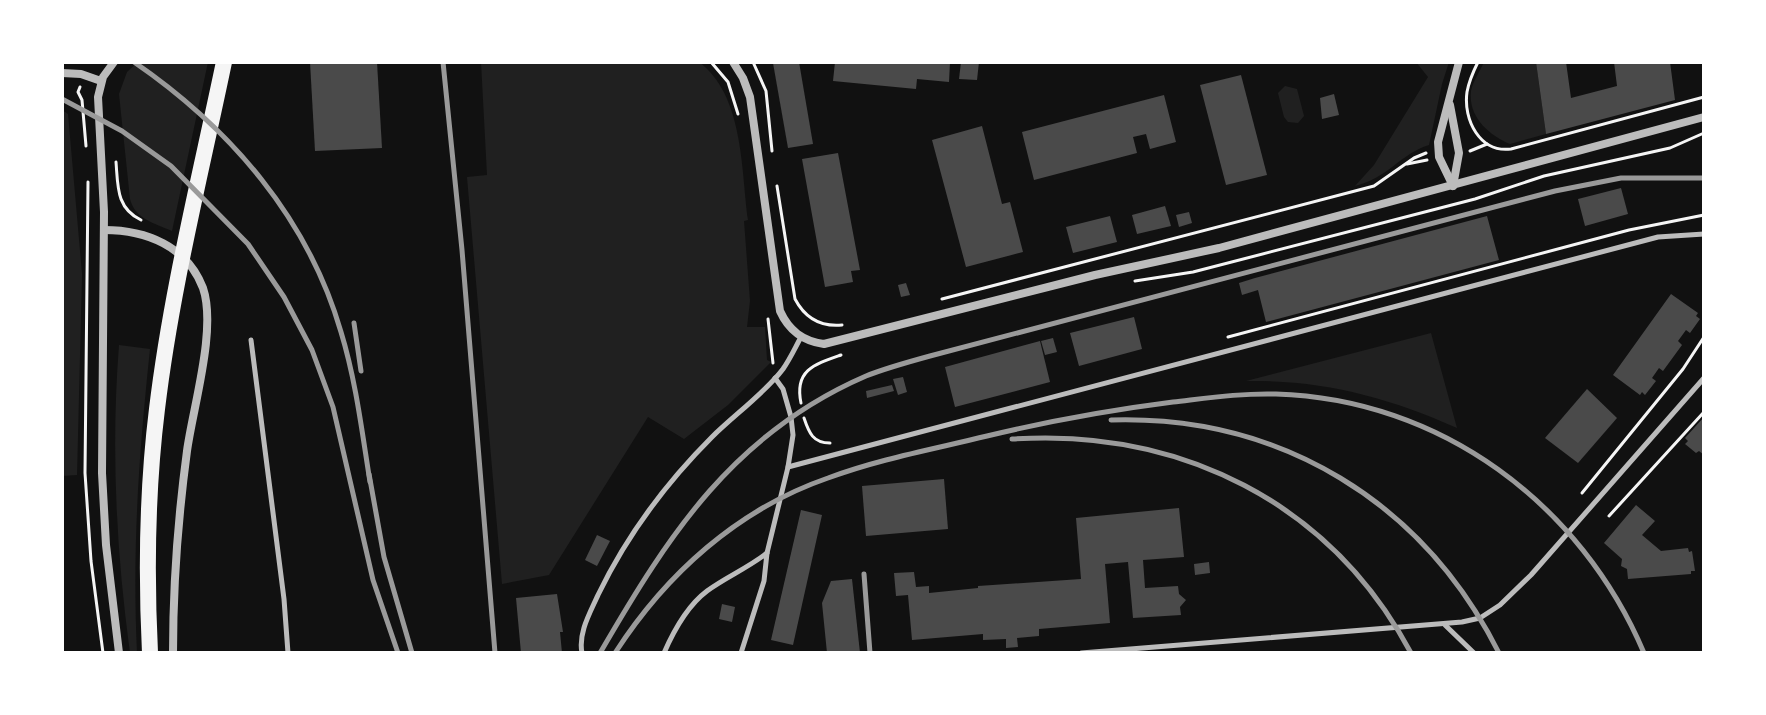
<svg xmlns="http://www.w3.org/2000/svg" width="1766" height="715" font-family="Montserrat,sans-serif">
<rect width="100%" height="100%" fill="#111"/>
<g fill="#202020">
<path d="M138,62H208L172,231C154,223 135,219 130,199L119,94L127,72Z"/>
<path d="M481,62H699C744,96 741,169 748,220L744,221L750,301L747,327H765L767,360L771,362L728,405L684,439L648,417L549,575L502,584L467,177L487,175Z"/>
<path d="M1416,62H1449L1442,84L1429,145C1400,154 1388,178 1355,186L1374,165L1428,77Z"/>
<path d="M1484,62H1536L1546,134L1510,144C1489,135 1468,117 1471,91C1473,81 1480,71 1484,62Z"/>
<path d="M1285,86L1297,89L1304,116L1298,123L1288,122L1284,117L1278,93Z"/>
<path d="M62,110L68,114L82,274L77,475L62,476Z"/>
<path d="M1431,333L1457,428C1387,397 1323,380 1246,381Z"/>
<path d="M119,345L150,349C139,453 132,548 137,653H130C116,550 111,448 119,345Z"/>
</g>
<g fill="#4a4a4a">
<path d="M310,62H377L382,148L315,151Z"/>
<path d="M776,62H799L813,144L788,148L773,63Z"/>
<path d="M835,62H950L949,82L917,79L916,89L833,81Z"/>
<path d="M961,62H979L977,80L959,79Z"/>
<path d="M1536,62H1566L1571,98L1617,86L1614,62H1670L1675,100L1546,134Z"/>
<path d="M1241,75L1267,175L1226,185L1200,85Z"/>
<path d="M1334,94L1339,115L1322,119L1320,98Z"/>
<path d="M1164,95L1176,142L1150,149L1146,134L1133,137L1137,153L1034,180L1022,132Z"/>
<path d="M982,126L1002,204L1010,202L1023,252L966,267L932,140Z"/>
<path d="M838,153L860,270L851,271L853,282L825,287L802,159Z"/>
<path d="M1621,188L1628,214L1585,226L1578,199Z"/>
<path d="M1165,206L1171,226L1137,234L1132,215Z"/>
<path d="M1189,212L1192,223L1179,227L1176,215Z"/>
<path d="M1110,216L1117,242L1073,253L1066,227Z"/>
<path d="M1487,216L1499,260L1266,322L1258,290L1242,295L1239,283L1255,278Z"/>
<path d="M906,283L910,295L901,297L898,285Z"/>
<path d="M1671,294L1698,313L1696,316L1700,319L1690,333L1686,330L1678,341L1682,345L1663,371L1659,368L1652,378L1656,381L1645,395L1642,392L1640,395L1613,375Z"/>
<path d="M1134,317L1142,349L1079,366L1070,333Z"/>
<path d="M1053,338L1057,352L1045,355L1041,341Z"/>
<path d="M1040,341L1050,382L955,407L945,367Z"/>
<path d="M903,377L907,392L898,395L893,379Z"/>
<path d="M892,385L894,391L867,398L866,391Z"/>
<path d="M1587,389L1617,418L1578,463L1545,438Z"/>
<path d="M1704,417V455L1699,451L1696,453L1685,444L1688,441L1685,438Z"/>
<path d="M944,479L948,529L866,536L862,486Z"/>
<path d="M1636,505L1655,521L1642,535L1661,551L1688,548L1689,552L1692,551L1695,571H1691V574L1628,579L1627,569L1621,566L1622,559L1604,543Z"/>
<path d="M1179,508L1184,557L1143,560L1145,588L1178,586L1179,594L1186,600L1180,607L1181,615L1133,618L1128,562L1105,564L1110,623L1039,629V636L1017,638L1018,647L1006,648V639L983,640V634L912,640L908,595L896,596L894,573L914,572L916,587L929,586V593L978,588V586L1081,579L1076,518Z"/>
<path d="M801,510L822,515L793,645L771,640Z"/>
<path d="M597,535L610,541L597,566L585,560Z"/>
<path d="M1209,562L1210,573L1195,575L1194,564Z"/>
<path d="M852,579L860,653H827L822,603L831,581Z"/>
<path d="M557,594L563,632H560L562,653H521L516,598Z"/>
<path d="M722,604L735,607L732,622L719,619Z"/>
</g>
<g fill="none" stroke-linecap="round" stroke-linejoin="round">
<g stroke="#f5f5f5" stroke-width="3">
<path d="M711,62L728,82L738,114"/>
<path d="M753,62L766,91L772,151"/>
<path d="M1478,62C1473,72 1469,81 1467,92C1463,120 1480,153 1511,149L1704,97"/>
<path d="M80,87L78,92L82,100L86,146"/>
<path d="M1470,151L1487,144"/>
<path d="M116,162C118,186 116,208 141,220"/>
<path d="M1407,164L1427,160"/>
<path d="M88,182L85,473L91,561L103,653"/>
<path d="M777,186L795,299C805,318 821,327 842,325"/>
<path d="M1135,281L1193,272L1475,199L1544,176L1670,148L1704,133"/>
<path d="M942,299L1374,186L1414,158L1426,153"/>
<path d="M768,319L773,363"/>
<path d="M1228,337L1629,230L1704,215"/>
<path d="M801,403C794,370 815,364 841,355"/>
<path d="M804,418C809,433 813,443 830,443"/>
<path d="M1582,493L1683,369L1704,337"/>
<path d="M1609,516L1704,412"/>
</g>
<g stroke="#bcbcbc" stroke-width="5">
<path d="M251,340L284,599L288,653"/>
<path d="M788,467L1658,237L1704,234"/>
<path d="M1445,625L1474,653"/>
<path d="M582,653C578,633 590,613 598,595C627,535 665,484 712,437C733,416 766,392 783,369C790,359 795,348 801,337"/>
<path d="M664,653C674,630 687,606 707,591C726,577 748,568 767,553"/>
<path d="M741,653L764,581L767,553L788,467L793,435L791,417L783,389L775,378"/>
<path d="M1081,653L1462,622L1480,618L1500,605L1531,575L1704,378"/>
</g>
<g stroke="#bcbcbc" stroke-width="8">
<path d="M114,62L103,77L98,97L104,212L102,473L106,545L119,653"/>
<path d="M733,62L743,78L750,97L780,311C789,331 803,341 824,344L1095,275L1219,248L1704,117"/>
<path d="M62,73L81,74L101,81"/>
<path d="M1450,105L1459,153L1453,186"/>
<path d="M1453,186L1439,157L1438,142L1459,62"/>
<path d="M104,230C146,230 187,246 203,288C217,329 193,407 187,451C178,518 173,586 173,653"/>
</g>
<path stroke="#f5f5f5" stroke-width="16" d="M150,653C146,572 147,490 157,409C171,292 200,177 224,62"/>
<g stroke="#9a9a9a" stroke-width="5">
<path d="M134,62C230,128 308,218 341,332C356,381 362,432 370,482"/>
<path d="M443,62L462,250L495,653"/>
<path d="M62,99L122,131L171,166L248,244L284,297L312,350L333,407L373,580L398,653"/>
<path d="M354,323L361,371"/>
<path d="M1111,420C1281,415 1423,502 1499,653"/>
<path d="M1012,439C1180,428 1330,502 1411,653"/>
<path d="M369,474L384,557L412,653"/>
<path d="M864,574L870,653"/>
<path d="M600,653C669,534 734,433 866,376C886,368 908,362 930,356L1555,191L1621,178H1704"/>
<path d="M615,653C666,574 738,509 828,478C879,459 934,449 987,436C1049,421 1110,410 1173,402C1208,398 1241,393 1276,394C1441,399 1581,504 1644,653"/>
</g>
</g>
<rect width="1766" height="715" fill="none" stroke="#ffffff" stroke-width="128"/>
</svg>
